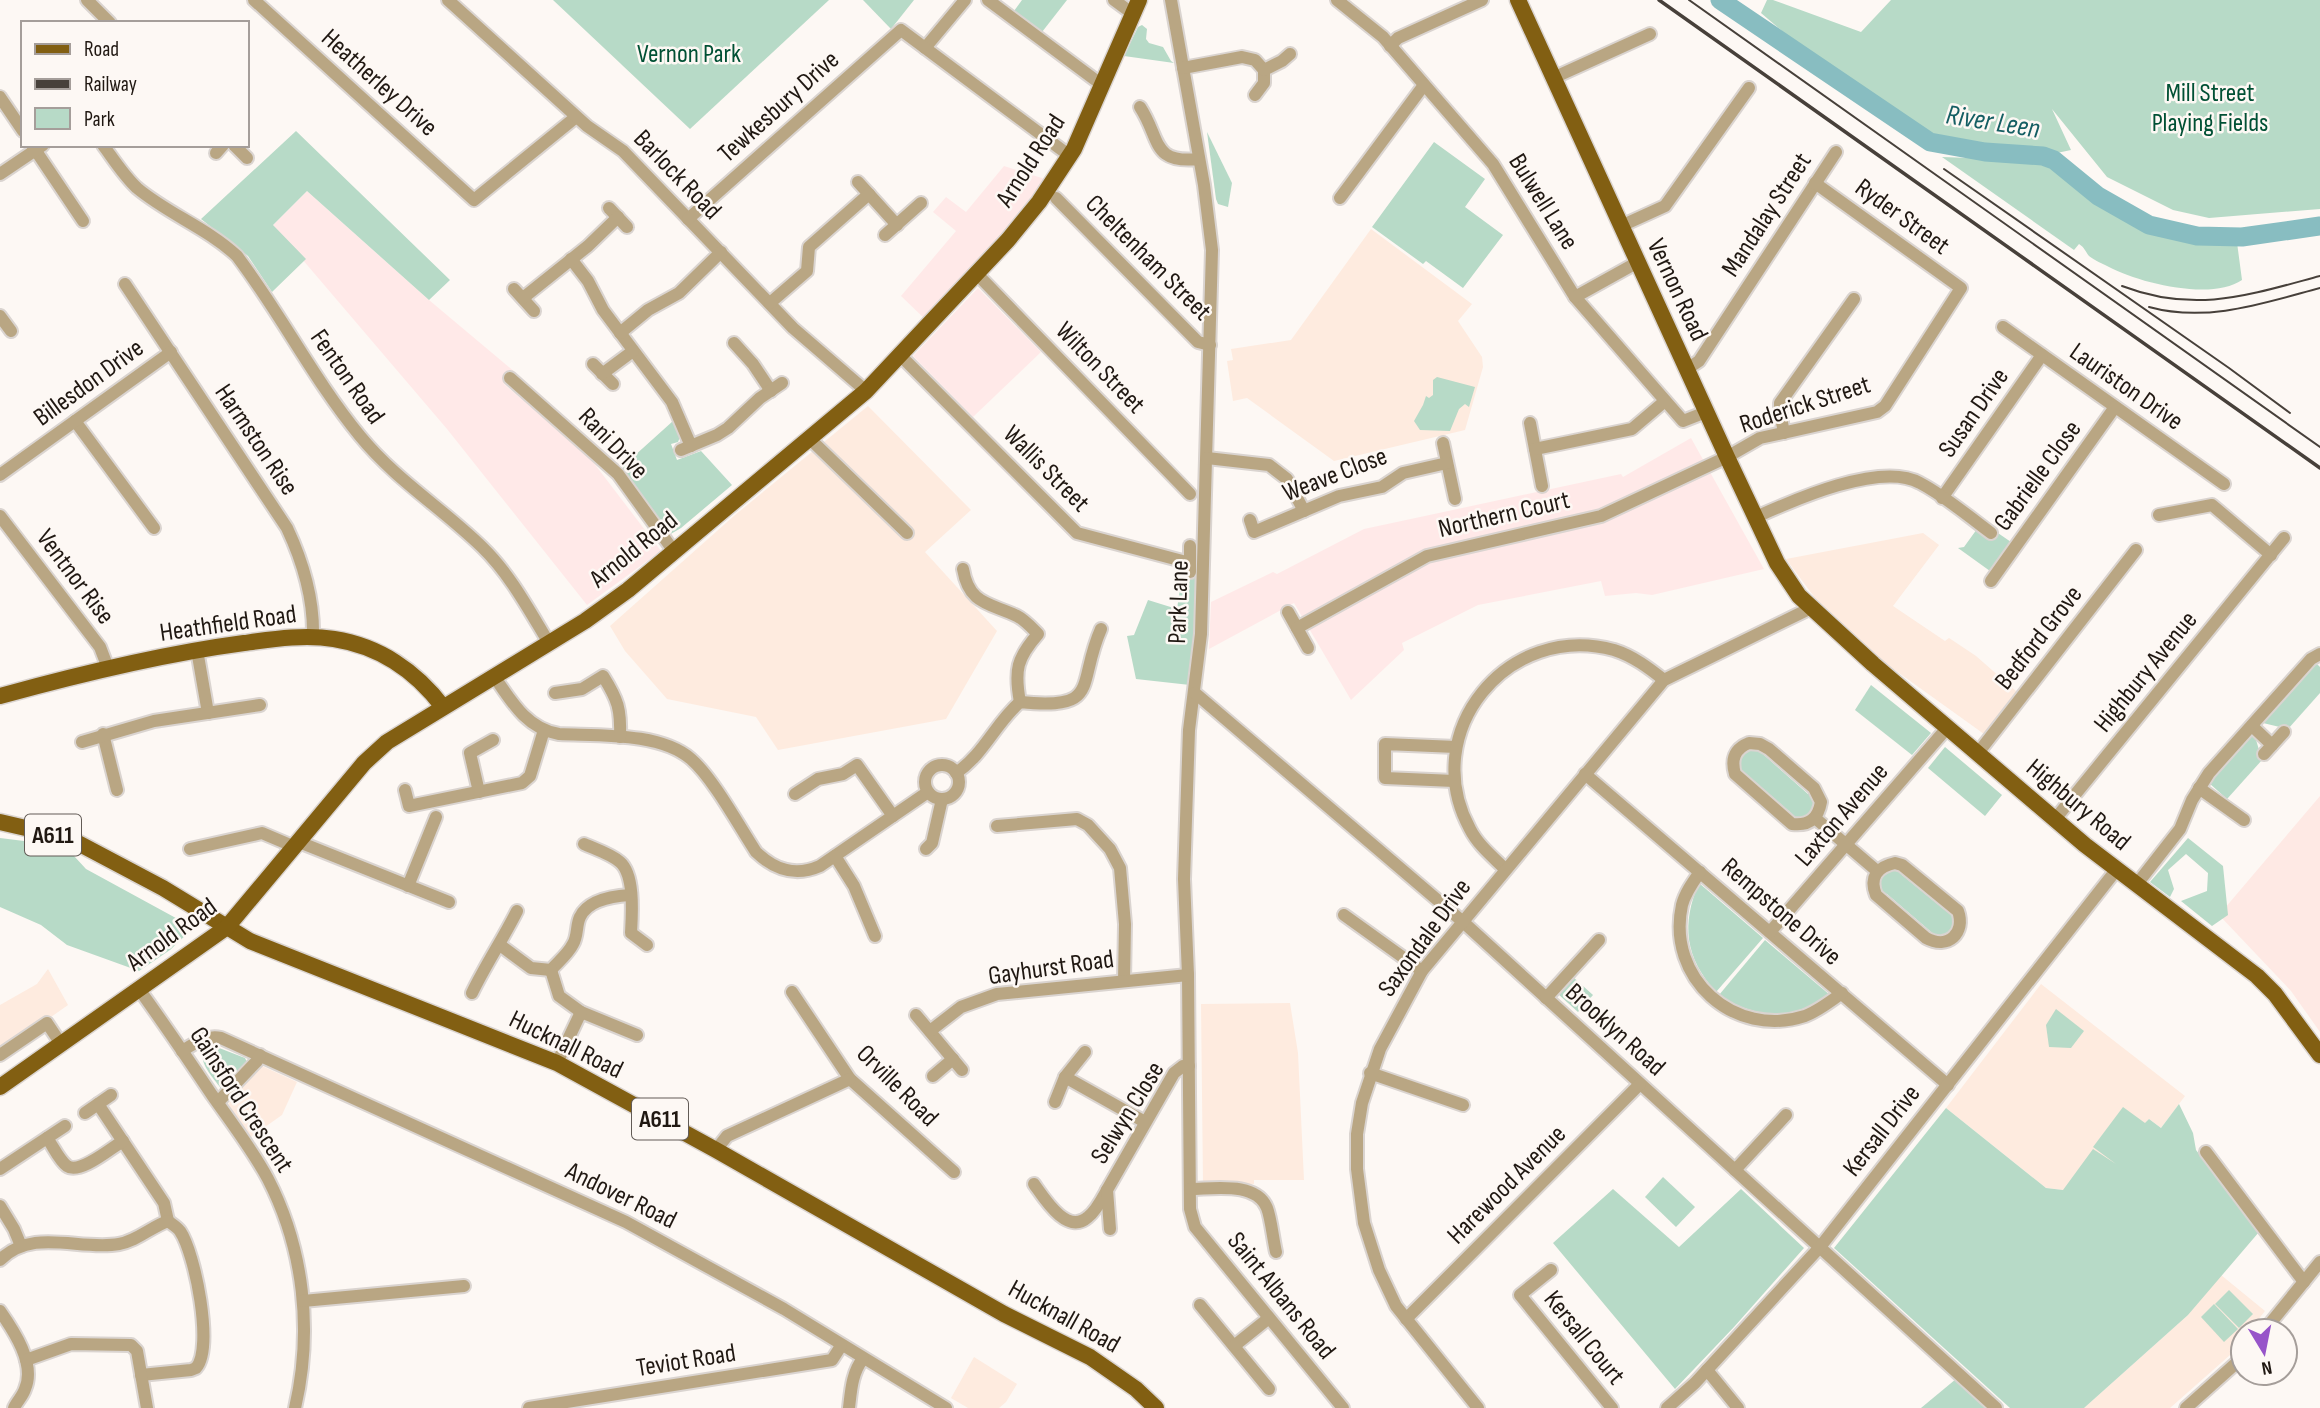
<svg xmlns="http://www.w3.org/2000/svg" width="2320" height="1408" font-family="'Sofia Sans Condensed',sans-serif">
<rect width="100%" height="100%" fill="#fdf8f4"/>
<g fill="#feebdf">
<path d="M1371,229L1472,304L1458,321L1482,357L1483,367L1465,430L1334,461L1247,398L1233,401L1227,361L1233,360L1231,349L1291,340Z"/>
<path d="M868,406L971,510L925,552L997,631L946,719L778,750L756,717L667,699L625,651L610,626L735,515Z"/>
<path d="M1923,533L1939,545L1893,606L1945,641L1949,638L1976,656L2017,692L1984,734L1867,650L1815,598L1786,559Z"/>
<path d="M48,969L68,1005L0,1053V1005L37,984Z"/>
<path d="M2041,984L2185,1096L2161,1128L2149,1119L2085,1206L2063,1190L2046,1188L1946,1108Z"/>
<path d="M1290,1003L1298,1053L1304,1180H1254V1184H1203L1201,1004Z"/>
<path d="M262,1066L297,1082L282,1115L251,1137L228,1104Z"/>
<path d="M2221,1275L2265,1311L2249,1331H2243V1339L2230,1355L2170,1408H2084L2188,1315Z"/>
<path d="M974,1357L1017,1384L1006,1402L999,1408H968L951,1398Z"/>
</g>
<g fill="#ffe9e8">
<path d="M1004,166L1048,180L927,321L901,296L956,231L933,212L946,197L966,212Z"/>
<path d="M307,191L429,300L516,373L504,384L590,458L661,551L587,605L447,429L273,225Z"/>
<path d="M978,288L1041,352L973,417L913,356Z"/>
<path d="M1691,438L1764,569L1652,595L1636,593L1605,596L1601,581L1478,605L1402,643L1404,650L1351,700L1294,603L1209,649L1211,602L1273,572L1277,574L1364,529L1621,474L1623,477Z"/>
</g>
<path fill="#fee9e4" d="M2320,796V1032L2291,991L2219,915Z"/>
<g fill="#b7dac7">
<path d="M553,0H829L690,129Z"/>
<path d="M863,0H914L891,29Z"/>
<path d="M1022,0H1067L1042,32L1014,11Z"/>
<path d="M1767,0H1773L1861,32L1891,0H2320V209L2209,218L2173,210L2107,177L2052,109L2071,150L2052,154L1930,145L1835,76L1761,13Z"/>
<path d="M1142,25L1147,29L1146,39L1149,43L1163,47L1171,61L1174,63L1124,56L1138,27Z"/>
<path d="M296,131L450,280L429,300L307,191L273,225L306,259L272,292L248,256L201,219Z"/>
<path d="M1207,132L1232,183L1228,207L1218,204L1216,199Z"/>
<path d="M1434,142L1485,179L1465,207L1503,235L1463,288L1426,261L1423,264L1372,227Z"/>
<path d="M1942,157L2055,161C2074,170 2089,188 2107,200C2144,225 2192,233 2236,235L2242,280C2212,301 2139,283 2109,267C2103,264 2094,260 2089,256C2085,251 2085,248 2079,244L2074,250Z"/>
<path d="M1437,377L1475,387L1469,407L1465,404L1459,409L1450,431L1420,430L1414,421L1423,405L1426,396L1429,398L1433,395V380Z"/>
<path d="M673,421L680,437L678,442L671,444L677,460L701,451L732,485L681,528L669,535L623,470V466Z"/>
<path d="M1977,529L1995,531L2011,542L1990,571L1958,548L1964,547Z"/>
<path d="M1182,575L1195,577L1196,635L1190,685L1136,679L1127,636L1134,635L1148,600L1177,609Z"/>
<path d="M2316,663L2320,667V693L2288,729L2263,723Z"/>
<path d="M1871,685L1931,733L1912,755L1855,710Z"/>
<path d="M2254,733L2262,760L2227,799L2209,783Z"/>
<path d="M1945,747L2002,795L1985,816L1928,768Z"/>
<path d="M1756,749L1763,751L1764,755L1808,794H1811C1816,804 1814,809 1806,817H1791V813L1747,775H1744C1736,763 1741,750 1756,749Z"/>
<path d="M0,838L40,843L74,856L86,869L185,923L188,933L170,950L139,971L67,945L41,925L0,907Z"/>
<path d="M2188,838L2223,866L2228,915L2212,926L2181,901L2207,891L2208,873L2186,854L2168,870L2174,889L2170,897L2150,882Z"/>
<path d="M1892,869L1901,872L1902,875L1946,911L1950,912L1955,922L1951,932L1942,936L1932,934L1930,931L1887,894L1882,893L1879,880L1885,872Z"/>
<path d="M1699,883L1763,938L1716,992C1685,958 1681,924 1699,883Z"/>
<path d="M1765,940L1830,995C1792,1020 1758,1020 1719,995Z"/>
<path d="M1573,977L1593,995L1578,1012L1558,994Z"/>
<path d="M2056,1009L2084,1031L2071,1048L2049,1047L2046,1025Z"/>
<path d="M214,1046L245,1058L247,1062L223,1091C214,1078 188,1053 214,1046Z"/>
<path d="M2179,1104L2193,1133L2196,1150L2259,1232L2188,1315L2084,1408H2010L1834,1248L1946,1108L2046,1188L2063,1190L2093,1149L2116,1164L2093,1147L2123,1107L2145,1123L2149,1119L2161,1128Z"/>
<path d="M1663,1177L1695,1207L1676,1227L1645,1197Z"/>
<path d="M1613,1189L1679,1247L1741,1189L1804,1248L1734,1327L1675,1389L1553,1243Z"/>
<path d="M2229,1290L2253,1314L2239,1328L2215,1304Z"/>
<path d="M2214,1304L2238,1329L2224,1342L2201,1317Z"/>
<path d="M1956,1379L1987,1408H1921Z"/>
</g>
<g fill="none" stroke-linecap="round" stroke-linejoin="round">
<path stroke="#88bdc1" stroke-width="19" d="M1720,0L1930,142L1985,152L2043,156L2054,160L2098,196L2149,225L2197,236L2242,237L2320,226"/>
<g stroke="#dad4d0" stroke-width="16">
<g id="minor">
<path d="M87,0L110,23"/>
<path d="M254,0L474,200L576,117"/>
<path d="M448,0L587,126L623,151L793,328L866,391"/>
<path d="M988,0L1102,85"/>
<path d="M1114,0L1133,14"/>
<path d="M1171,0L1204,185L1212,250L1201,634L1189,730L1184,879L1188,975L1190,1209L1195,1227L1343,1408"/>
<path d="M1337,0L1383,37L1493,164L1575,297L1683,421L1706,412"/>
<path d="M1390,46L1398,38L1482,0"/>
<path d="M925,48L965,0"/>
<path d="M1183,68L1242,57L1255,60L1264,70V83L1255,95"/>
<path d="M1264,70L1282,61L1290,54"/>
<path d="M1553,78L1650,34"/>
<path d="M0,97L23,131"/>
<path d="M1140,107C1161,139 1151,164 1199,159"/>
<path d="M32,145L83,221"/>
<path d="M103,145C114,160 124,176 137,188C168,214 207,228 237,256C281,314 314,380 360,436C396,480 442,508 482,547C510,574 529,610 549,643"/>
<path d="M234,145L247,158"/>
<path d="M216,153L223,145"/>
<path d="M0,174L43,145"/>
<path d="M858,182L897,225"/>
<path d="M1056,198L1198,342L1210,345"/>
<path d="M1340,198L1424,85"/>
<path d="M609,208L627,227"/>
<path d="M688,219L901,30L1070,156"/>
<path d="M1621,226L1665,206L1749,88"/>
<path d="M885,235L921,203"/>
<path d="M571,259L588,281L603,310L672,402L691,446"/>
<path d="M977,274L1190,494"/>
<path d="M125,284L287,528C303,562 314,599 313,637"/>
<path d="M514,289L534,311"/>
<path d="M1575,297L1638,262"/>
<path d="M523,298L588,246L618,217"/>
<path d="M770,303L807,271L809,247L869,194"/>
<path d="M0,316L11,331"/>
<path d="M2003,327L2224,484"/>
<path d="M620,333L648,310L679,293L721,252"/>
<path d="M734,343L753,364L771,391"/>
<path d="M900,355L1077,533L1190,563"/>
<path d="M593,364L613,384"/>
<path d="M1687,369L1699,361L1836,152"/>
<path d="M602,374L633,351"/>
<path d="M510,378L618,474L673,550"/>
<path d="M75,421L154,528"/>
<path d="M1530,423L1542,486"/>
<path d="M1784,433L1780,412V403L1854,299"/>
<path d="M809,438L907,533"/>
<path d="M1443,443L1455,499"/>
<path d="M1535,449L1632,429L1665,401"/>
<path d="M681,450L717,435L728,428L760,398L782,383"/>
<path d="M1207,458L1269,465L1287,479L1304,511"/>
<path d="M0,475L171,352"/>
<path d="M1942,498L2042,355"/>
<path d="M2159,515L2212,505L2271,555"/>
<path d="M0,516L100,647L108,668"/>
<path d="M1756,517C1794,500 1881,461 1920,483C1945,496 1968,516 1991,533"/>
<path d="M1250,520L1254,532L1339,496L1382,487L1403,473L1447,463"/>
<path d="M1190,546V572"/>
<path d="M963,569C969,605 990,603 1017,616C1025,620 1032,628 1038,634C1017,658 1014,670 1020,702"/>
<path d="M1991,581L2115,407"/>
<path d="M1288,612L1308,648"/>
<path d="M1297,628L1427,556L1601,516L1727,457L1760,438L1877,412L1885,406L1961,288L1815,183"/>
<path d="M197,650L208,713"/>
<path d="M494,676C511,701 527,729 559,734C598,736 660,732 691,759C713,778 739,826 756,852C775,870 795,877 820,866L928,792"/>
<path d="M555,693L582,689L603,676C618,700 621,709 620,737"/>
<path d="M1195,693L1462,921L1996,1408"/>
<path d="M2252,726L2272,745"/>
<path d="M103,734L117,790"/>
<path d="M82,742L154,721L260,705"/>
<path d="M1749,743L1760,744L1769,749L1814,788L1821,802C1818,819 1809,826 1792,824L1735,774C1731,760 1734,749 1749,743Z"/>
<path d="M1978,753L2136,550"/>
<path d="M2264,754L2284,732"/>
<circle cx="942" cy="782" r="17"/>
<path d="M956,773C984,754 995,724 1020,702C1102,710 1076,686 1101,629"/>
<path d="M1585,774L1948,1085"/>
<path d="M1454,781L1385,778V744L1456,747"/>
<path d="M2199,788L2244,820"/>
<path d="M405,790L409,806L522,783L530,776L544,730"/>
<path d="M479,792L470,753L493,740"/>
<path d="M795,794L818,779L843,774L857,765L893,816"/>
<path d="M1815,818L1877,871"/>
<path d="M2056,818L2284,538"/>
<path d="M997,826L1077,819L1088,825L1110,849L1120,868L1125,924L1124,981"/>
<path d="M299,842L449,902"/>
<path d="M584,844C595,849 611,854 620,862C635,875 632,914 631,933L647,945"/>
<path d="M190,849L262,833L295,847"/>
<path d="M926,849L932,843L942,799"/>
<path d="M835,856L854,886L875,936"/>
<path d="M1895,863L1902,865L1958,911C1966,933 1948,950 1926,938L1876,895C1869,877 1877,867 1895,863Z"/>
<path d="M1505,869C1493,857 1478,845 1470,829C1417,732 1508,621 1614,650C1633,656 1649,668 1664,680"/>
<path d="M1700,872C1693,882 1685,893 1682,905C1666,978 1734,1039 1805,1016C1818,1011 1830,1002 1842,993"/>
<path d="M2137,884L2180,829L2192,800L2209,773L2311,659L2320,654"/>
<path d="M408,886L436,817"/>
<path d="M1344,915L1422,971"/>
<path d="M1770,932L1947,728"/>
<path d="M500,945L531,968L551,970C558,962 568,954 573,944C578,936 576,925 580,917C588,900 613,896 630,895"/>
<path d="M551,970L559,996L581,1012L637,1035"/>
<path d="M139,989C164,1024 188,1059 212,1095C231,1122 252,1149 268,1179C304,1249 313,1331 295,1408"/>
<path d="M792,992L850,1079L954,1172"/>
<path d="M472,993C486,964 503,939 517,911"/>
<path d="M1546,998L1599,940"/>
<path d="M916,1015L962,1070"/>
<path d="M930,1031L961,1007L997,994L1188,975"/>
<path d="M182,1051C195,1043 206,1035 221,1038L626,1222L784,1309L946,1408"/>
<path d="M0,1055L47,1023L61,1044"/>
<path d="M557,1063L581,1012"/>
<path d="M1370,1073L1463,1105"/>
<path d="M933,1076L953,1059"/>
<path d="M1065,1077L1145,1122"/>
<path d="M218,1102L257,1061L260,1055"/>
<path d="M1055,1102L1065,1077L1085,1052"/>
<path d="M98,1104L164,1203L168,1221"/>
<path d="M85,1113L111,1095"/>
<path d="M47,1138C53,1146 59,1160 67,1166C80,1175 111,1148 123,1141"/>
<path d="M716,1150L727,1136L850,1079"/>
<path d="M2206,1152L2304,1282"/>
<path d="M0,1169L65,1126"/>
<path d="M1735,1170L1786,1115"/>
<path d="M1034,1184C1044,1198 1067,1236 1088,1217C1096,1211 1102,1199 1107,1190"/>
<path d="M1190,1189C1213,1189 1256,1181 1267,1208C1271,1218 1273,1239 1276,1252"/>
<path d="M0,1206L14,1229L21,1246"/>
<path d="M1110,1229L1107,1190L1174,1073L1183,1066H1189"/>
<path d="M0,1260C33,1227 79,1251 119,1244C137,1241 151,1227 168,1221C172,1224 177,1227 180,1231C195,1253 214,1348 196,1368L191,1370L141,1375"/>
<path d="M1551,1270L1520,1295L1612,1408"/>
<path d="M303,1301L464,1286"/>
<path d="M1200,1305L1269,1389"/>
<path d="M0,1311C14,1331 36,1364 25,1389C23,1396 17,1401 14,1408"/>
<path d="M1406,1319L1640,1084"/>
<path d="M2264,1331L2320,1262"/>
<path d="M1234,1346L1269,1318"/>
<path d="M26,1360L71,1344L131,1345L137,1351L147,1408"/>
<path d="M1707,1370L1738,1408"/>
<path d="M529,1408L832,1360L841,1346"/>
<path d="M849,1408C851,1391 852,1372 863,1359"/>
<path d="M1478,1408L1396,1306L1379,1270L1364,1223L1357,1169V1134L1362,1103L1380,1049L1422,971L1664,680L1811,608"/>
<path d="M1667,1408L1695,1383L1820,1247L2117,869"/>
<path d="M2186,1408L2243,1357"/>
</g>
</g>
<g stroke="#dad4d0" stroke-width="19">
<g id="major">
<path d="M1518,0L1727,457L1777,563L1799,596L1873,664L2085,845L2257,976L2275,994L2320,1055"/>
<path d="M0,696C80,674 161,654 244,643C273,639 305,634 334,639C379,646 416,671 443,707"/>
<path d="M0,822L43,832L78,843L163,888L250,941L557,1063L716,1150L1004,1314L1090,1357L1136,1389L1156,1408"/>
<path d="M0,1087L227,927L364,763L387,742L585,621L628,590L866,391L1008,240L1039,202L1074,149L1139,0"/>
</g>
</g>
<use href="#minor" stroke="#b9a683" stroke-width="12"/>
<use href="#major" stroke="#825f12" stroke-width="16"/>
<g stroke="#47403a" stroke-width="2">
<path d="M1689,0L2320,447"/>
<path d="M1944,169L2229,368L2290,413"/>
<path d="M2122,286C2195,314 2249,295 2320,276"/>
<path d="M2149,307C2207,323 2264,303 2320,288"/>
</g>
<path stroke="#47403a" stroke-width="3.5" d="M1659,0L2320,468"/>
</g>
<g text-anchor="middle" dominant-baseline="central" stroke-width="5" stroke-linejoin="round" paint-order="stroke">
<g fill="#fdf8f4" stroke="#625b56" stroke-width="2">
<rect x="25" y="814.5" width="56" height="41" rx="5"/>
<rect x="632" y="1098.5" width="56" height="41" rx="5"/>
</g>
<g font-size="24" font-weight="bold" fill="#201812">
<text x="53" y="835">A611</text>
<text x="660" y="1119">A611</text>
</g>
<g font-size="26" fill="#005034" stroke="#fdf8f4">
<text x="689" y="54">Vernon Park</text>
<text x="2210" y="93">Mill Street<tspan x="2210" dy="30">Playing Fields</tspan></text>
</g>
<g font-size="26" fill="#201812" stroke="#fdf8f4">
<text transform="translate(379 83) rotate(42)">Heatherley Drive</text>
<text transform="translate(779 107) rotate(-42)">Tewkesbury Drive</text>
<text transform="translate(1031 161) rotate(-57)">Arnold Road</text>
<text transform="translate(677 175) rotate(46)">Barlock Road</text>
<text transform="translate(1543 202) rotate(58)">Bulwell Lane</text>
<text transform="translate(1767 215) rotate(-57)">Mandalay Street</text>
<text transform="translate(1902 217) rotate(36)">Ryder Street</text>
<text transform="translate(1148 258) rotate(45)">Cheltenham Street</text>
<text transform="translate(1677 290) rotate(65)">Vernon Road</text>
<text transform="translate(1100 368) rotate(46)">Wilton Street</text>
<text transform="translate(347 377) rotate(55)">Fenton Road</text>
<text transform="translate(89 383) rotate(-36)">Billesdon Drive</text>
<text transform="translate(2126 387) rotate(35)">Lauriston Drive</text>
<text transform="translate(1805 405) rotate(-18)">Roderick Street</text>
<text transform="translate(1974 413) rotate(-55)">Susan Drive</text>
<text transform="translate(256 440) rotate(56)">Harmston Rise</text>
<text transform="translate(613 444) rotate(46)">Rani Drive</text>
<text transform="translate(1046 469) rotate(45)">Wallis Street</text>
<text transform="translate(1335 475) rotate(-21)">Weave Close</text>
<text transform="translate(2038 476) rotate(-54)">Gabrielle Close</text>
<text transform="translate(1504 515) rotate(-13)">Northern Court</text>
<text transform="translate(634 550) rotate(-39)">Arnold Road</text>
<text transform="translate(75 577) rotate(53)">Ventnor Rise</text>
<text transform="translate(1179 602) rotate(-88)">Park Lane</text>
<text transform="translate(228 624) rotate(-8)">Heathfield Road</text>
<text transform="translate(2039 638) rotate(-52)">Bedford Grove</text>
<text transform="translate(2146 672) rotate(-51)">Highbury Avenue</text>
<text transform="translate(2078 805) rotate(40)">Highbury Road</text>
<text transform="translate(1842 815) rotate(-49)">Laxton Avenue</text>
<text transform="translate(1781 912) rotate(41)">Rempstone Drive</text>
<text transform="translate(172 935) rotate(-36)">Arnold Road</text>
<text transform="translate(1425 938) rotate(-54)">Saxondale Drive</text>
<text transform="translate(1051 968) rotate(-8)">Gayhurst Road</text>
<text transform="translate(1615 1030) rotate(42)">Brooklyn Road</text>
<text transform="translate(566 1045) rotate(26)">Hucknall Road</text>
<text transform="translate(897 1086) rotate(45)">Orville Road</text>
<text transform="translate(241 1100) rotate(57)">Gainsford Crescent</text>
<text transform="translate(1128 1113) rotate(-58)">Selwyn Close</text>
<text transform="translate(1882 1131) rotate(-52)">Kersall Drive</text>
<text transform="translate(1507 1185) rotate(-45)">Harewood Avenue</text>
<text transform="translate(621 1196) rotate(26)">Andover Road</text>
<text transform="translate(1281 1296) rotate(51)">Saint Albans Road</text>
<text transform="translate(1064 1317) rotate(29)">Hucknall Road</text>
<text transform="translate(1584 1338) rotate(51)">Kersall Court</text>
<text transform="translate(686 1361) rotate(-9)">Teviot Road</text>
</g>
<g font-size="28" font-style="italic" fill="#155e63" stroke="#fdf8f4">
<text transform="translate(1993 122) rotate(9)">River Leen</text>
</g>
</g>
<rect x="21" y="21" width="228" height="126" fill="#fdf8f4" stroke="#a59e9a" stroke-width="2"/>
<rect x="35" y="44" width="35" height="10" fill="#825f12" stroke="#a59e9a" stroke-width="2"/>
<text x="84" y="56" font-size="21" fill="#201812">Road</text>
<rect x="35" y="79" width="35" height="10" fill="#47403a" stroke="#a59e9a" stroke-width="2"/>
<text x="84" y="91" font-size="21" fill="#201812">Railway</text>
<rect x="35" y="108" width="35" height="21" fill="#b7dac7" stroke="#a59e9a" stroke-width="2"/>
<text x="84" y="126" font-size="21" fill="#201812">Park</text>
<g transform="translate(2264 1352) rotate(170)"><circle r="33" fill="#fdf8f4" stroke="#a59e9a" stroke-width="2"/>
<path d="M0-5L12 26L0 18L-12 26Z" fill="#9754c9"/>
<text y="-10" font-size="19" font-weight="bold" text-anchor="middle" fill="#201812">N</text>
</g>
</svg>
